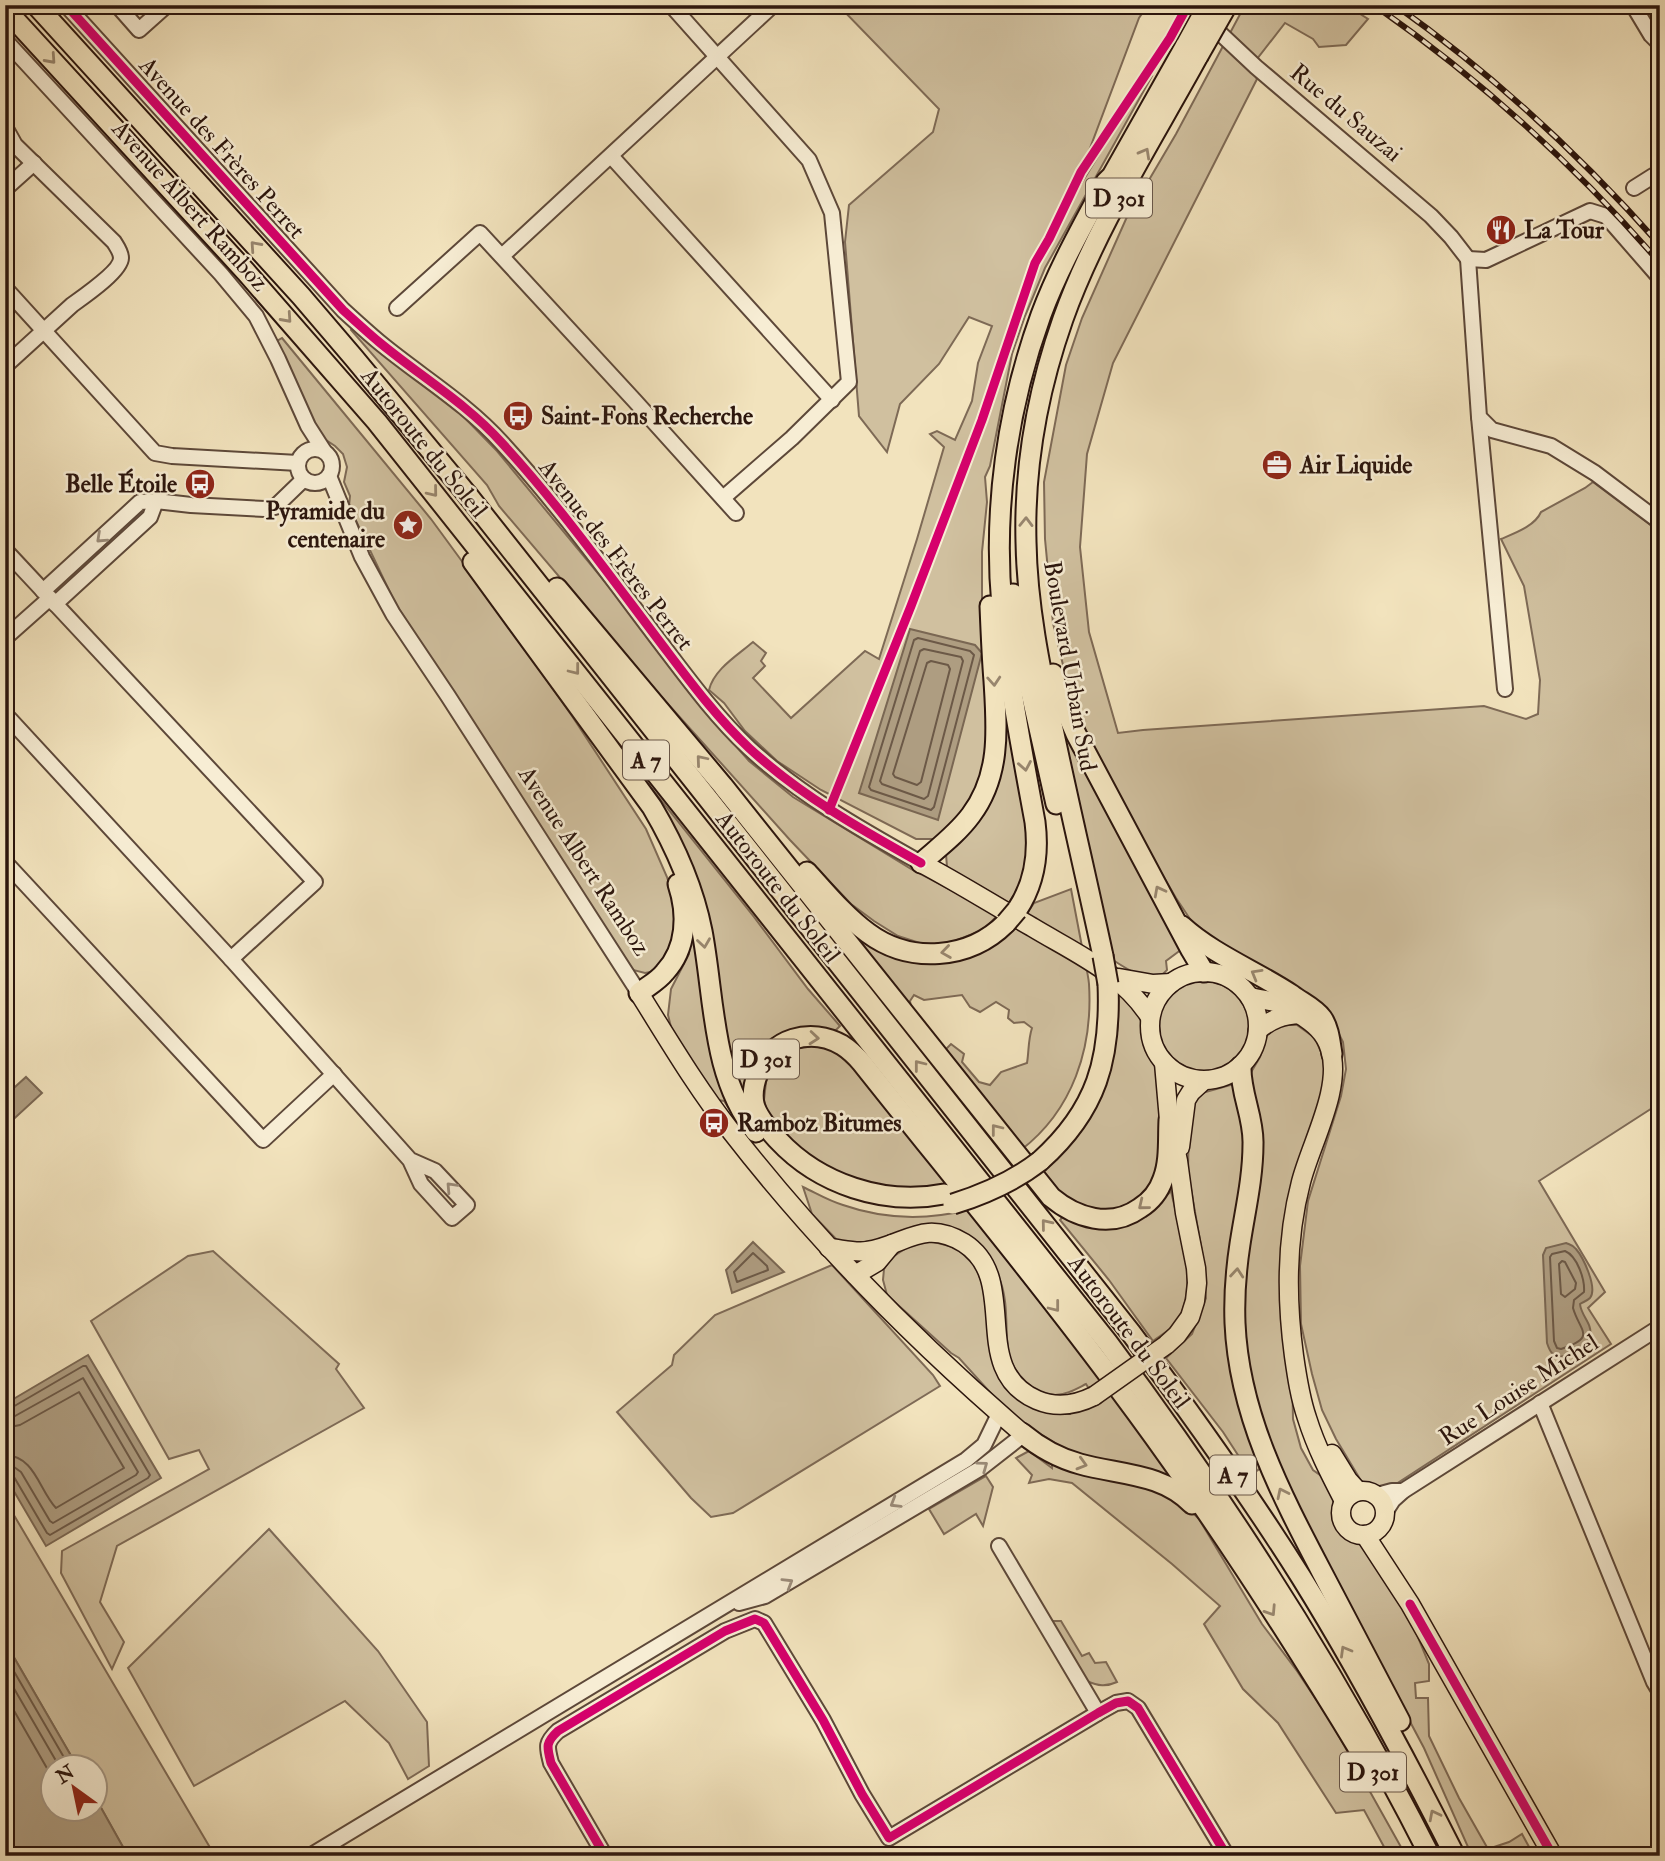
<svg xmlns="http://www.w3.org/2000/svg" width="1665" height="1861" font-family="'IM FELL Double Pica',serif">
<rect width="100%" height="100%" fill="#f2e3bd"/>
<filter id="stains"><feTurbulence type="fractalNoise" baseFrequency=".00286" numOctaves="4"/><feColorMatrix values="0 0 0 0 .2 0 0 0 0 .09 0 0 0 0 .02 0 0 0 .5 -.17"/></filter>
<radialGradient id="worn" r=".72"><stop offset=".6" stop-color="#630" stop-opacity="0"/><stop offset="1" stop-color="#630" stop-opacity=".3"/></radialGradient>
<g fill="#d0c09f" stroke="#7e6a56" stroke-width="2">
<path d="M838,5H1148L1139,18L1081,172L1047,240L1148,74L1152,76L1045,268L1025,316L1012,354L990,466L985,477L987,502L982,552V636L985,671L987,746L981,776L967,807L936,839H916L821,790L777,761L745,731L724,703L709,690C714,669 738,655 753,642L766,653L761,661L765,666L753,678L791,718L865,651L879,659L917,539L944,447L930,434L937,431L955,440L972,401L978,363L992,326L969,317L939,364L900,404L887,452L859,416L845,242L849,205L933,132L939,109Z"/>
<path d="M1245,5H1346L1368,19L1346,45L1319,47L1313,39L1285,23L1250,68L1257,79L1113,363L1087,454L1080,547L1089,632L1118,733L1143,730L1484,706L1526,719L1538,714L1540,680L1524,586L1501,539C1515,533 1535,526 1541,512L1585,488L1593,482L1660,532V1103L1539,1181L1605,1292L1588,1308L1611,1344L1396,1484L1380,1489L1363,1484L1336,1439L1322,1410L1312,1374L1301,1324L1300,1266L1308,1201L1341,1096L1346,1069L1343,1042L1330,1016L1203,933L1190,919L1176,898L1145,845L1092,746L1068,686L1053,623L1045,539L1044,482L1066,365L1082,318L1126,219L1176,134Z"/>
<path d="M353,327L456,409L497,451L639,623L708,714L749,761L793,797L911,869L998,915L983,930L952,942L926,945L898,936L874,921L851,904L790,840L659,694L499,506L487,485L351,330Z"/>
<path d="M282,338L431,519L494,605L572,716L646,829L667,877L678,913L676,941L656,971L645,973L633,970L395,603L349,506L350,496L344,482L347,467L343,454L335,446L323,438L316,430L277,341Z"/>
<path d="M1003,703L1027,819V854L1023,879L1009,903L947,867L946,854L976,821Z"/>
<path d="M1060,719L1182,949L1166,961L1167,970L1159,978C1141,978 1128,970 1113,960Z"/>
<path d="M618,746L754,917L808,989L840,1026L834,1032C807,1024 776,1028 758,1052C750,1064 748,1081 746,1095H742L728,1107L724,1101L718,1100L704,1081L672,1031L668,1015L671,989L689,954L690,928L704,908Z"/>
<path d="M1071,889C1075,910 1079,931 1083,952C1085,962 1088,973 1089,984C1093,1048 1073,1110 1021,1150L945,1050L951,1044L964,1054L962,1062L979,1082L990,1085L1001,1072L1027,1063C1029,1051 1028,1040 1032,1028L1024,1022L1014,1023L1008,1018L1009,1010L996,1002L980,1012L970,1007L962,995L924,1000L914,995L910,1001L911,1007L888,977L861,948L836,913L866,944L896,958L930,964L973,956L1001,940L1020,924L1034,903Z"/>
<circle cx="1203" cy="1027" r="46"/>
<path d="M1117,989L1143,1013L1141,1032L1148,1055L1159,1072L1162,1132L1159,1163L1145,1198L1113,1213L1076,1207L1041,1175L1075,1138L1103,1085L1114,1052L1118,1026Z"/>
<path d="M1279,1025H1297L1315,1038L1324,1059L1326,1082L1289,1203L1293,1419L1301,1448L1313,1470L1327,1480L1335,1501V1519L1341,1531L1353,1538L1363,1541L1413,1625L1429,1664V1681L1415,1683L1416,1698H1428L1429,1736L1459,1798L1488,1849L1509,1842L1522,1834L1534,1856H1472L1424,1748L1313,1539L1275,1461L1254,1400L1243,1330L1250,1074L1260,1057L1267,1035Z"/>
<path d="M814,1046L833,1050L850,1064L950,1184L907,1190L876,1187L849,1178L824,1166L798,1147L769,1118L764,1100L766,1082L770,1072L793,1049Z"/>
<path d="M1234,1084L1245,1119L1248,1158L1230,1299L1262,1467L1251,1475L1223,1432L1166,1358L1192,1334L1206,1298L1202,1252L1188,1172L1189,1119L1193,1105L1202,1093Z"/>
<path d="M803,1187C816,1193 829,1201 843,1205C883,1219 927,1220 968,1210L1057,1320L1173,1475L1174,1494L1199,1519L1262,1624L1297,1671L1331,1722L1406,1856H1389L1364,1810L1336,1813L1278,1723L1243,1689L1204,1624L1220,1606L1172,1564L1072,1483L1049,1479L1029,1483L1032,1475L1016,1458L1029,1451L1052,1468V1465L1063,1448L1026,1425L997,1400L959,1358L951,1353L887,1295L883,1280L884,1269L891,1258L911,1245L930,1241L957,1248L976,1267L983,1286L991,1352L998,1376L1019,1400L1039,1409L1070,1414L1071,1412L1098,1403L1086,1384C1076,1389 1066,1395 1055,1395C1035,1395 1014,1374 1009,1355C1007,1351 1008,1344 1007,1339C1006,1320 1007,1298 1000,1280C992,1260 981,1247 964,1234L855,1249L837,1240L812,1214Z"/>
<path d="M1171,1191C1179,1228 1199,1285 1178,1320C1174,1328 1161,1335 1153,1341L1109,1280L1060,1220L1065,1214C1077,1218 1090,1224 1103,1227C1130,1233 1154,1209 1171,1191Z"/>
<path d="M213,1251L339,1364L336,1369L364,1408L117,1546L100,1602L124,1642L112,1669L61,1573L62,1551L209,1469L199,1450L169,1459L91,1321L188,1256Z"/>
<path d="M832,1265L933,1375L940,1386L733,1513L711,1517L691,1498L617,1412L672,1365L674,1355L715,1315Z"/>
<path d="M986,1476L993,1487L983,1526L976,1514L944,1534L929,1509Z"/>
<path d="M5,1500L215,1856H128L95,1797L94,1766H77L5,1642Z"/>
<path d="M269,1529L378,1651L427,1722L429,1766L408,1779L389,1743L345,1701L194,1786L128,1668Z"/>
<path d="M1050,1621H1061L1082,1656L1089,1653L1095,1663L1106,1662L1117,1682C1106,1687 1098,1686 1087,1681Z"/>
</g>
<g fill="#ae9d81" stroke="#7a6753" stroke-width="2">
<path d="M910,629L975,645L982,653L938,820L859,793Z"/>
<path d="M26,1077L42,1093L5,1127V1096Z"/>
<path d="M753,1242L784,1272L732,1293L726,1270Z"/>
<path d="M1566,1243C1571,1245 1573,1245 1576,1249C1583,1257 1598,1288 1590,1298C1587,1301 1583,1302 1580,1304C1581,1316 1593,1324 1590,1336C1587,1348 1563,1363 1552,1353C1550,1351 1548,1346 1547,1343L1543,1255L1546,1248Z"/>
<path d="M88,1355L161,1478L46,1546L5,1476V1404Z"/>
<path d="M5,1642L77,1766H52V1808H94L95,1797L128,1856H5Z"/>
</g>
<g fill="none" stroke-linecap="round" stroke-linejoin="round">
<g stroke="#6c5947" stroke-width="2">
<path d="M918,638L970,651L974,655L934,807L931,810L871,790L869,787L914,640Z"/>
<path d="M924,649L961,657L963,661L928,796L924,799L882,784L880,781L920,651Z"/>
<path d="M931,661L948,665L950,669L921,782L917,785L895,777L893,774L927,663Z"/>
<path d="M1565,1251C1577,1256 1585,1279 1584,1292L1574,1300L1573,1308C1580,1332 1597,1337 1561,1349L1557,1348L1554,1341L1550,1257L1552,1254Z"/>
<path d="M753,1253L767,1266L768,1270L737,1282L734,1272Z"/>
<path d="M1562,1261L1565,1262L1576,1283L1575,1289L1565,1297L1561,1294L1559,1264Z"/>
<path d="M5,1409L11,1408L83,1366H86L150,1475L148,1478L50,1535L47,1533L14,1477L5,1474"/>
<path d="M5,1418L15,1416L83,1378L138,1472L136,1475L53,1523L50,1521L21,1472L14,1467L5,1465"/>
<path d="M5,1428L20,1425L79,1392L124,1468L56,1508C39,1490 35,1456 5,1455"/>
<path d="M5,1656L69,1766"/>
<path d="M5,1673L59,1766"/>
<path d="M5,1695L52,1777"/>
</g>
<g stroke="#5d4839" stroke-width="18">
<g id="minor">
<path d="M66,5L343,310C355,321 367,332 379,342C420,376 466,403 502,443C558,504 607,572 657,638C686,676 714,715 749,748C800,795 860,829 921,863"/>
<path d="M117,5L139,30L167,5"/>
<path d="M671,5L809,160L832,213L849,382L792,438L723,498"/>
<path d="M1190,5L1256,67L1431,216L1451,237L1468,259"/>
<path d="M1633,5L1651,35L1660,44"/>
<path d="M5,40L221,274L256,316L278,359L308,426L324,451"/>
<path d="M5,127L15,145L114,242C117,247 121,252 121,258C121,271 83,297 72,305L5,366"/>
<path d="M611,156L832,400"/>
<path d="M1634,188L1653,176L1660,178"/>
<path d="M5,189L34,163"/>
<path d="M502,256L773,5"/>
<path d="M1468,259L1479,417L1492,430L1551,446L1595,473L1660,522"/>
<path d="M1468,259L1486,260L1590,211L1606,216L1660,278"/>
<path d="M5,288L155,453L172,456L298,463"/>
<path d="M397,308L480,233L634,400L736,513"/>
<path d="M1479,417L1505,689"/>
<circle cx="315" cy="466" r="17"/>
<path d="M329,476L362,557L393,614L448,696L639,993"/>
<path d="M5,550L315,882L231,959"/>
<path d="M43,591L140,502L156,501L191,505L265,509L275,507L304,479"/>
<path d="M55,604L150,517L156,501"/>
<path d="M5,638L50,598"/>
<path d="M5,714L231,959L410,1160L421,1184L452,1218L467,1205L435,1171L410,1160"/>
<path d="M5,862L263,1140L334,1074"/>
<path d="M1540,1403L1654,1682L1660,1692"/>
<path d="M1377,1495L1392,1491H1403"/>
<path d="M1386,1511L1393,1500L1403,1491L1660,1327"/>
<path d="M999,1546L1098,1713"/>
<path d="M739,1603L765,1596L981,1468L1018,1439L1022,1433"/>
<path d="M310,1856L966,1460L984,1445L999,1414"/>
<path d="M605,1856L551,1763C547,1747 545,1743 558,1731L725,1631L755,1619L764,1623L823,1720L862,1794L889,1838L1098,1713L1116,1703L1128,1701L1138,1708L1227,1856"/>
</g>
</g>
<g stroke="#2b150d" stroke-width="21">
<g id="major">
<path d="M921,863C959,883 995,906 1032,927C1075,953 1122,973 1150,1017"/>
<circle cx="1204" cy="1026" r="54"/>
<path d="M1119,978L1153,984L1171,983"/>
<path d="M639,993C668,1039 696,1087 730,1130C816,1241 916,1342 1022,1433"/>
<path d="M1250,997C1262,1000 1275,1001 1286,1005C1292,1007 1295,1011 1299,1014C1313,1023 1325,1032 1330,1049C1343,1087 1311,1143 1301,1182C1286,1239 1286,1297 1294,1356C1297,1377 1300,1398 1307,1418C1316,1447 1330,1474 1344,1501"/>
<path d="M1258,1030C1272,1019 1282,1015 1300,1014"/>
<path d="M1164,1063L1169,1120L1178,1161L1185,1213L1196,1268L1197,1283L1195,1301L1190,1317L1177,1335L1166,1345"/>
<path d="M1180,1147L1186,1100L1191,1092L1203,1081"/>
<path d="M829,1248C841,1249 855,1253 867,1251C904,1246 923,1218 964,1243C1022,1280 967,1370 1037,1400C1056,1408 1076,1405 1094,1396"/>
<path d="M855,1275L877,1262L892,1244"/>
<path d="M1332,1454L1348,1480L1358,1491"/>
<circle cx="1363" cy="1513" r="22"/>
<path d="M1365,1535L1410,1604L1553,1856"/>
</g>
</g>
<g stroke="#2b150d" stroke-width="23">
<g id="highway">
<path d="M36,5L301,296L354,358L466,493L1131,1333C1190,1412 1248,1493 1301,1577C1357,1667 1407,1761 1455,1856"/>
<path d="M5,9L246,272L377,422L1108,1343C1229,1505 1338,1674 1430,1856"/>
<path d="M473,562L652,807C675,846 693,885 702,931C715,999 711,1075 756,1132"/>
<path d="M557,588L723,786L1051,1197C1076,1218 1111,1229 1140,1208C1151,1201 1159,1191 1163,1179C1170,1161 1168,1140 1169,1120"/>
<path d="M1013,594L1023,657L1056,804"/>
<path d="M1053,674L1057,690L1076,734L1191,950L1204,972"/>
<path d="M921,863C938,848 957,834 971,815C1001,775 997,729 994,681C992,656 991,631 990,606"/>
<path d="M807,872C826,893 845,916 868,933C910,964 969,960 1006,923"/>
<path d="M1017,910C1035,883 1039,853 1035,822C1022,751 1008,680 1002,607C993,509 1007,408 1041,315C1058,269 1083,225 1106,182L1112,176L1186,45"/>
<path d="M1182,926C1214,955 1256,971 1292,995C1301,1002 1315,1008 1322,1018C1329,1028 1330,1042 1332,1054"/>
<path d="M1103,956C1087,881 1069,805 1053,729C1040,668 1027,605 1026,542C1024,466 1038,390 1063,319C1095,229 1152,140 1198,56"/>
<path d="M639,993C648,986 658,981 665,972C687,948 688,914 678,884"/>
<path d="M1241,1066C1240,1093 1254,1117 1253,1144C1253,1178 1245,1211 1240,1244C1236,1270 1234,1297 1235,1323C1239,1417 1283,1498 1326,1580C1351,1627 1375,1674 1400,1721"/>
<path d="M1040,1161C1097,1110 1111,1059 1108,984"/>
<path d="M944,1194C884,1206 819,1184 778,1140C769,1130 757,1117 754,1104C752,1094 754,1083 758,1073C771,1038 811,1027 842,1045C850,1050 856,1056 862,1063C954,1179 1049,1293 1136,1412C1217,1522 1292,1639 1363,1756"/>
<path d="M1022,1433C1040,1448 1058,1458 1080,1464C1120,1475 1162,1473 1192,1504"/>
</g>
</g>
<use href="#minor" stroke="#f7edd4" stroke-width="14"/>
<use href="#major" stroke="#f2e3bd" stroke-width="18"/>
<use href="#highway" stroke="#f2e3bd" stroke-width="19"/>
<g stroke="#2b150d" stroke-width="6">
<g id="rail">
<path d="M1374,5C1480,79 1575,165 1660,263"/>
<path d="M1395,5C1493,74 1581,156 1660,245"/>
</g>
</g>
<use href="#rail" stroke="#f7edd4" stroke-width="3.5" stroke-dasharray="10" stroke-linecap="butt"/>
<g stroke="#2b150d" stroke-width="21" stroke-linecap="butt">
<path id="major-bridge" d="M1094,1396L1166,1345"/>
</g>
<g stroke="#2b150d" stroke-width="23" stroke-linecap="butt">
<g id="highway-bridge">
<path d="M1186,45L1208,5"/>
<path d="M1198,56L1227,5"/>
<path d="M1006,923L1017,910"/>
<path d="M1103,956L1108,984"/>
<path d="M953,1204C985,1194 1013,1182 1040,1161"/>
</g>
</g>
<use href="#major-bridge" stroke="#f2e3bd" stroke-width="18"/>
<use href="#highway-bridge" stroke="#f2e3bd" stroke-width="19"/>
<g stroke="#f7edd4" stroke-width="13">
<g id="cycleway">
<path d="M66,5L343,310C355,321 367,332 379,342C420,376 466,403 502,443C558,504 607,572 657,638C686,676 714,715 749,748C800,795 860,829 921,863"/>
<path d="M829,810L911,606L982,420L1035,263L1049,239L1081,172L1170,38L1188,5"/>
<path d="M1410,1604L1553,1856"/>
<path d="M605,1856L551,1763C547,1747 545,1743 558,1731L725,1631L755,1619L764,1623L823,1720L862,1794L889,1838L1098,1713L1116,1703L1128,1701L1138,1708L1227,1856"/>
</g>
</g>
<use href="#cycleway" stroke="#d6006c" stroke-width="9"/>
</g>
<defs><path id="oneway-chevron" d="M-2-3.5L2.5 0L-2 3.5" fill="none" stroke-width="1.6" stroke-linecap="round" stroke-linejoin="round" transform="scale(1.75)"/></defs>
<g stroke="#98866e">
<use href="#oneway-chevron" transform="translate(51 59) rotate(48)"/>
<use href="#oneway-chevron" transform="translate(1145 153) rotate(-61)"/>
<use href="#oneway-chevron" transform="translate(255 246) rotate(-132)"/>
<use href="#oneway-chevron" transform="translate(287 318) rotate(48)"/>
<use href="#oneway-chevron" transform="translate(433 492) rotate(51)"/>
<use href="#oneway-chevron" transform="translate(1026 522) rotate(-89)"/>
<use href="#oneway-chevron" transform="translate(575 670) rotate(52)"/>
<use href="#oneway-chevron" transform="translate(994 681) rotate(86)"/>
<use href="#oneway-chevron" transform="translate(701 760) rotate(-130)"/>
<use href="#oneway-chevron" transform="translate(1025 766) rotate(80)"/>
<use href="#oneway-chevron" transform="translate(1159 891) rotate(-118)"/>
<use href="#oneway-chevron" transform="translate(704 943) rotate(82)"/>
<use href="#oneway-chevron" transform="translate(946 952) rotate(172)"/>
<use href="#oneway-chevron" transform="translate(1256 974) rotate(-150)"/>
<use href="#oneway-chevron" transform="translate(814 1038) rotate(5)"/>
<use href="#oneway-chevron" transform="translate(919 1065) rotate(-128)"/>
<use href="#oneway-chevron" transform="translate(996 1129) rotate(-128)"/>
<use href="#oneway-chevron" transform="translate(1143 1205) rotate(141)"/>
<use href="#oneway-chevron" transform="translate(1046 1224) rotate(-129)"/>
<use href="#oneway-chevron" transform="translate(1237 1273) rotate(-85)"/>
<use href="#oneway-chevron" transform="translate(1055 1307) rotate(52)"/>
<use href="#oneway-chevron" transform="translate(1082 1464) rotate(16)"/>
<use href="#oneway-chevron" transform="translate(1282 1493) rotate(-116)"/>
<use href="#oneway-chevron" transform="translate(1271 1611) rotate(57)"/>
<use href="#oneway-chevron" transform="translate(1345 1651) rotate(-120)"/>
<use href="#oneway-chevron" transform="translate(1434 1815) rotate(-117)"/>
</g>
<g stroke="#9b8c7a">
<use href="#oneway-chevron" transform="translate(101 538) rotate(137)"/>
<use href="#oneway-chevron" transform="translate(451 1187) rotate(-133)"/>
<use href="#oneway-chevron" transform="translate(983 1466) rotate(-36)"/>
<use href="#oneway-chevron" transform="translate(895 1503) rotate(149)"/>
<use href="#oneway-chevron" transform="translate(788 1583) rotate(-31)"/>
</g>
<defs>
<g id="restaurant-disc" transform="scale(1.575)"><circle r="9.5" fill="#8f2418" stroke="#f7edd4"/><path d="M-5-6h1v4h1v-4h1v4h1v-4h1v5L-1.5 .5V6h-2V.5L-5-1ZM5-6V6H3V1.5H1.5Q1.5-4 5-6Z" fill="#fff"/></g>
<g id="bus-disc" transform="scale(1.575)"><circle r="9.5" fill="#8f2418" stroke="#f7edd4"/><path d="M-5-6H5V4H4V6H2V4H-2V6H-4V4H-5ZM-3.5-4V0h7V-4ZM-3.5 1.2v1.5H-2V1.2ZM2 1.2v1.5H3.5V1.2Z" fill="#fff"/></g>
<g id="office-disc" transform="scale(1.575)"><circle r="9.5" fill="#8f2418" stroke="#f7edd4"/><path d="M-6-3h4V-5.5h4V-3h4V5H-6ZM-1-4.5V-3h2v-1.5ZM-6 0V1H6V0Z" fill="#fff"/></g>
<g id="sight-disc" transform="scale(1.575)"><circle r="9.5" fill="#8f2418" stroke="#f7edd4"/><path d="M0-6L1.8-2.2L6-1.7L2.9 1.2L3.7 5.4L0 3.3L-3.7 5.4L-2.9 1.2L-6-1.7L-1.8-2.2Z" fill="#fff"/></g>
</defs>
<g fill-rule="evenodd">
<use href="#restaurant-disc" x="1501" y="230"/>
<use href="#bus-disc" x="518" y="416"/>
<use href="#office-disc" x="1277" y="465"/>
<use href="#bus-disc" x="200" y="484"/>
<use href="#sight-disc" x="408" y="525"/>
<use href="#bus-disc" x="714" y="1123"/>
</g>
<g text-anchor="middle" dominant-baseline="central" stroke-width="5" stroke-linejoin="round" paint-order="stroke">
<g fill="#f7edd4" stroke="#685649" stroke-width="2">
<rect x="1086" y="178.5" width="66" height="39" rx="5"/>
<rect x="623" y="740.5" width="46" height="39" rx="5"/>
<rect x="733" y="1039.5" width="66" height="39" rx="5"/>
<rect x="1210" y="1455.5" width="46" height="39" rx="5"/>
<rect x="1340" y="1752.5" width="66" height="39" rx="5"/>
</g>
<g font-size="23" font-weight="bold" fill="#2b150d">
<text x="1119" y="198">D 301</text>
<text x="646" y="760">A 7</text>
<text x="766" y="1059">D 301</text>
<text x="1233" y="1475">A 7</text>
<text x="1373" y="1772">D 301</text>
</g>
<g font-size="24" fill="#2b150d" stroke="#f7edd4">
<text transform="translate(1346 113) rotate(40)">Rue du Sauzai</text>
<text transform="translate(222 148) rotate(48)">Avenue des Frères Perret</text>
<text transform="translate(190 206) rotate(48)">Avenue Albert Ramboz</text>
<text transform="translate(424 443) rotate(51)">Autoroute du Soleil</text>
<text transform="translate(616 555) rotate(52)">Avenue des Frères Perret</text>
<text transform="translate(1070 666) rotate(80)">Boulevard Urbain Sud</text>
<text transform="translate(584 861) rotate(57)">Avenue Albert Ramboz</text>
<text transform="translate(778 887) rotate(52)">Autoroute du Soleil</text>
<text transform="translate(1129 1332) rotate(53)">Autoroute du Soleil</text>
<text transform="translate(1519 1390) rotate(-33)">Rue Louise Michel</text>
</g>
<g font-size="24" font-weight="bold" fill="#2b150d" stroke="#f7edd4" text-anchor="start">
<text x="1524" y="230">La Tour</text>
<text x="541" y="416">Saint-Fons Recherche</text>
<text x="1300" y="465">Air Liquide</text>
<text x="177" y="484" text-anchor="end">Belle Étoile</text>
<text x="385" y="511" text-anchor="end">Pyramide du<tspan x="385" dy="28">centenaire</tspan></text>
<text x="737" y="1123">Ramboz Bitumes</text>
</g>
</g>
<rect width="1665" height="1861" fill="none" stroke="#f2e3bd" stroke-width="28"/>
<rect x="7" y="7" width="1651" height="1847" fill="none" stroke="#2b150d" stroke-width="3.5"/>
<rect x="14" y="14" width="1637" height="1833" fill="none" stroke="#2b150d" stroke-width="2"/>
<g transform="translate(74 1788) rotate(327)"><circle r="33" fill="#f7edd4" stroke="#a59784" stroke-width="2"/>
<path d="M0-5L12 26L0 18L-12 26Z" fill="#8f2418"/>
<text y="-10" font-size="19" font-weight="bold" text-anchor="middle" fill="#2b150d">N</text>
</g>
<rect width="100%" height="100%" filter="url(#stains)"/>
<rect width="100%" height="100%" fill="url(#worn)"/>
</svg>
